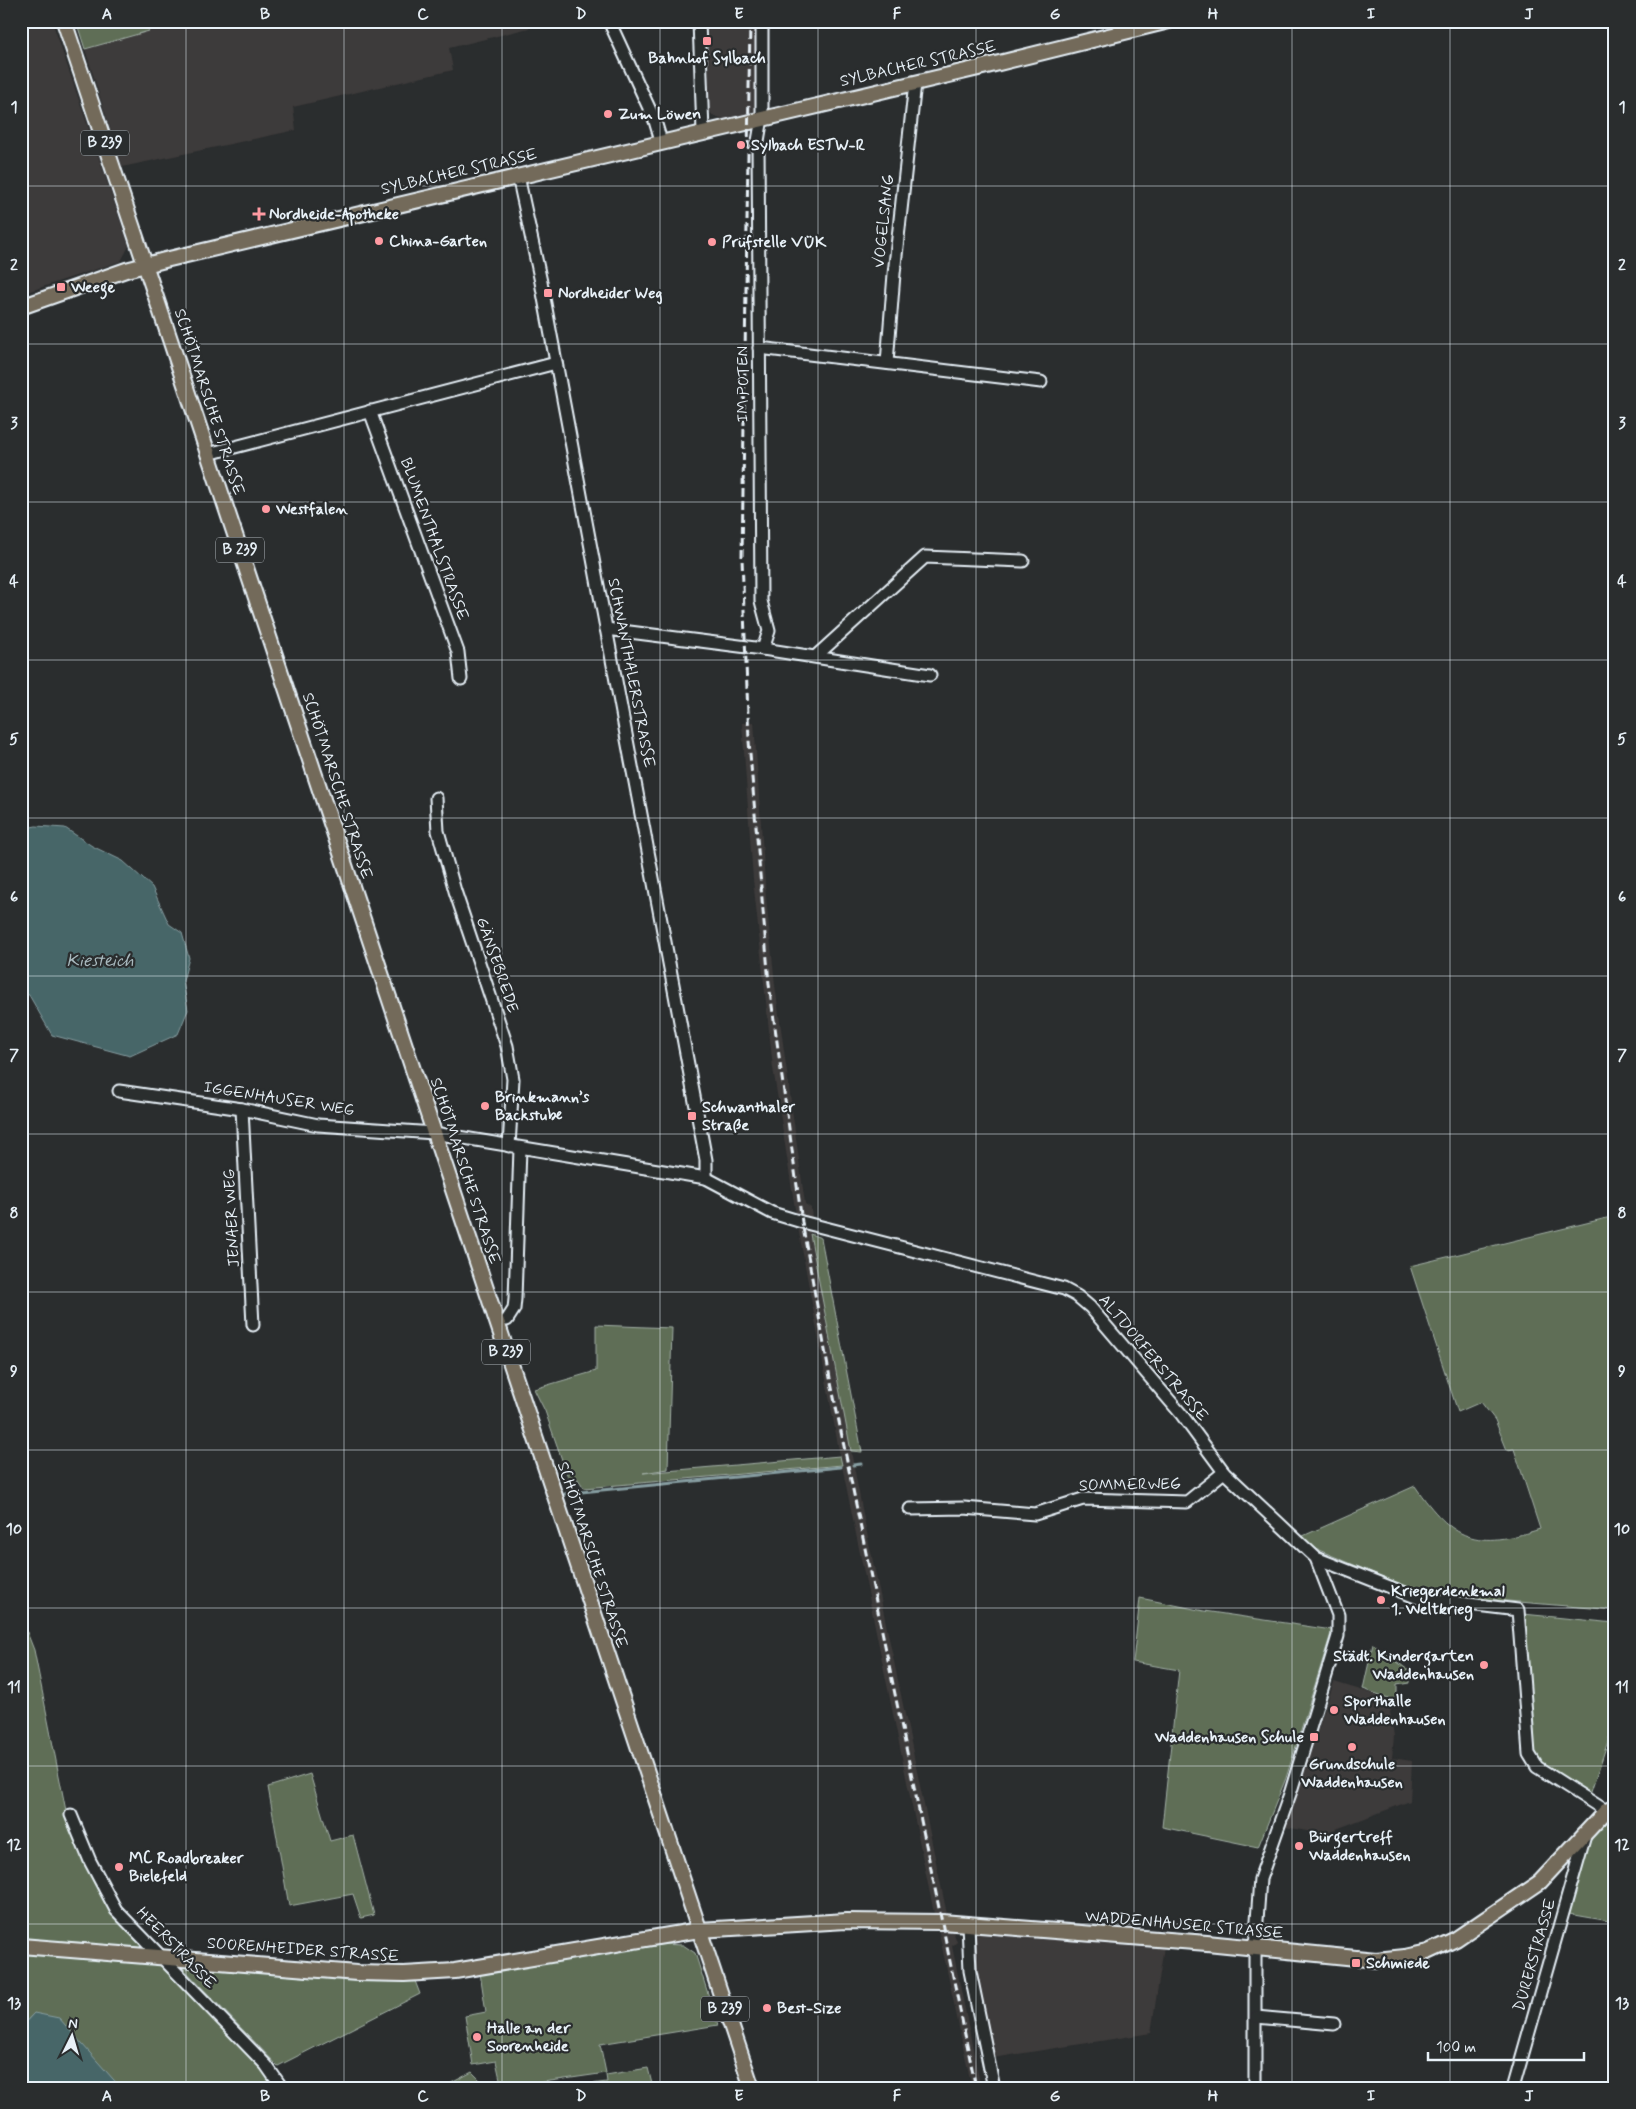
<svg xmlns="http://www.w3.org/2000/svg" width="1636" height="2109" font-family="Mynerve,sans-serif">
<rect width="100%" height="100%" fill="#2a2d2e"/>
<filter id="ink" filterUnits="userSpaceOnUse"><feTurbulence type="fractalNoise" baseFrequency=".02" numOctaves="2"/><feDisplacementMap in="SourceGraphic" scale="10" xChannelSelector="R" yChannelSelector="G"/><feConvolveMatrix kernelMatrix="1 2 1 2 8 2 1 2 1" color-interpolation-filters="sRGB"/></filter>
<g filter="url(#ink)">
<g fill="#3e3a3a">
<path d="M21,21H52L129,246L121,261L21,294Z"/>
<path d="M147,21H557L449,48L453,70L293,107L296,130L122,167L85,49L149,31Z"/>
<path d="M707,21H757L758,111L724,119L713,116L710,112Z"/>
<path d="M754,722L766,898L775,985L805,1204L811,1208L812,1219L796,1215L773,1068L753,879L742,723Z"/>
<path d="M798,1227L809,1230L863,1514L948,1919L935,1918L840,1456Z"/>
<path d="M1334,1682L1397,1701L1390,1712L1394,1736L1392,1758L1412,1761L1410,1801L1323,1834L1285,1827Z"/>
<path d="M938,1928H952L957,1942L952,1946L981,2088H972Z"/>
<path d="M969,1928L1164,1946L1151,2033L993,2058Z"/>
</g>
<g fill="#5e6e56" stroke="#a3b0a7">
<path d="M76,21H147L149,31L85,49Z"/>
<path d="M1615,1216V1610L1423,1594L1314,1548L1303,1536L1415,1486C1453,1541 1476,1550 1540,1529L1514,1449L1507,1450L1495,1420L1481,1402L1458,1412L1410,1266Z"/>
<path d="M810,1234L821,1238L862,1452L851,1451Z"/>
<path d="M596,1325L672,1328L668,1469L643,1473L840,1456L842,1465L584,1488L578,1479L569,1480L545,1411L534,1389L596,1371Z"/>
<path d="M1140,1598L1204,1611L1332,1630L1286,1778L1258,1847L1162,1827L1179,1670L1133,1662Z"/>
<path d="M1523,1614L1615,1623V1728L1610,1735L1590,1795L1540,1764L1533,1752Z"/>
<path d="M21,1617L34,1650L70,1831L109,1908L151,1950L21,1940Z"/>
<path d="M1373,1644L1408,1670L1409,1683L1397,1685V1701L1363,1689Z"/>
<path d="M310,1774L330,1841L353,1835L374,1915L361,1918L353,1894L289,1906L268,1787Z"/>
<path d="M1615,1812V1922L1569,1914C1577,1885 1585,1825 1615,1812Z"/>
<path d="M658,1944L683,1945L695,1953L718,2025L600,2044L606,2073L502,2088L496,2061L473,2065L465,2016L486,2012L480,1973Z"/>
<path d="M21,1954L160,1961L262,2070L274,2088H121L34,2013L21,2027Z"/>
<path d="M179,1964L354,1980L415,1981L420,1994L278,2066Z"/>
<path d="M648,2068L653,2088H558L607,2082L606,2075Z"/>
<path d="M472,2072L488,2088H442Z"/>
</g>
<g fill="#476668" stroke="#879ea2">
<path d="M36,826L65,828L92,846L123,861L152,887L169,924L182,933L189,958L183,981L188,1010L178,1034L130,1056L52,1035L29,995L21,992V829Z"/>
<path d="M34,2013L59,2018L121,2088H21V2027Z"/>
</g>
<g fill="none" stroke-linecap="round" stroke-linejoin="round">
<g stroke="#879ea2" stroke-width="3">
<path d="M853,1465L861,1464"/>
<path d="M581,1492L841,1467"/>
<path d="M565,1494L570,1493"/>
</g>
<g stroke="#e8f1f8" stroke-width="15">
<g id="minor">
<path d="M609,21L655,121L661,141"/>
<path d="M699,21L703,132"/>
<path d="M762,21V118L758,141L761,601L769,631L763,649"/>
<path d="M518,176L541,282L706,1160V1178"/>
<path d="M759,348L1041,382"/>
<path d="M887,363L894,274L915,83"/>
<path d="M370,411L458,652L461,679"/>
<path d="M208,454L556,363"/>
<path d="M606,629L763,649L930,675"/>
<path d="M816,656L925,557L1023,561"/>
<path d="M436,798L438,831L455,891L507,1046L513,1079L509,1146"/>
<path d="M119,1091L242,1109L318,1125L434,1133L706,1178L772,1213L802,1222L1064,1289L1077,1296L1090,1307L1182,1415L1224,1472L1316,1558L1338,1615V1636L1291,1791L1260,1879L1255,1948V2088"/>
<path d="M242,1109L253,1325"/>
<path d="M507,1320L514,1309L515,1299L520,1148"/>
<path d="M910,1509L964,1508L1035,1514L1083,1499L1187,1502L1224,1472"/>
<path d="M1316,1558L1418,1598L1518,1610L1529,1754L1537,1767L1606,1811"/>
<path d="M71,1815L90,1861L116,1910L266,2065L282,2088"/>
<path d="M968,1924L970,1971L994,2088"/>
<path d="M1256,2017L1334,2024"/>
<path d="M1513,2088L1586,1832"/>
</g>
</g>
<g stroke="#e8f1f8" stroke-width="18">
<g id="major">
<path d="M64,21L752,2088"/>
<path d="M21,307L126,270L165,260L987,66L1169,21"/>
<path d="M21,1946L357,1973L404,1974L455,1971L699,1930L846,1921L942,1922L1207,1943L1376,1960L1405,1957L1428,1952L1456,1939L1540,1882L1606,1811L1615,1808"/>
</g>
</g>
<use href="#minor" stroke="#2a2d2e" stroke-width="11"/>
<use href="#major" stroke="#736b5a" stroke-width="14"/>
<path stroke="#e8f1f8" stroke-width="3" stroke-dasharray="8 4" stroke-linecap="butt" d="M750,21L742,558L749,741L769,984L802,1222L830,1378L976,2088"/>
</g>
</g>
<path fill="none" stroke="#e8f1f8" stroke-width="1" stroke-opacity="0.55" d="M186,21V2088M344,21V2088M502,21V2088M660,21V2088M818,21V2088M976,21V2088M1134,21V2088M1292,21V2088M1450,21V2088M21,186H1615M21,344H1615M21,502H1615M21,660H1615M21,818H1615M21,976H1615M21,1134H1615M21,1292H1615M21,1450H1615M21,1608H1615M21,1766H1615M21,1924H1615"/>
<g fill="#ff9aa2" stroke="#2a2d2e" stroke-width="2">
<rect x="702" y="36" width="10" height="10" rx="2.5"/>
<circle cx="608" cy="114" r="5"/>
<circle cx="741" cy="145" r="5"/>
<path d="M256.5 206.5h5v5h5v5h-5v5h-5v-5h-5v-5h5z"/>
<circle cx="379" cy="241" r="5"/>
<circle cx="712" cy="242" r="5"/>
<rect x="56" y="282" width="10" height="10" rx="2.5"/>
<rect x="543" y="288" width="10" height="10" rx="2.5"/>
<circle cx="266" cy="509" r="5"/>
<circle cx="485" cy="1106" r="5"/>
<rect x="687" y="1111" width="10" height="10" rx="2.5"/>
<circle cx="1381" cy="1600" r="5"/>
<circle cx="1484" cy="1665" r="5"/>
<circle cx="1334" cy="1710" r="5"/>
<rect x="1309" y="1732" width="10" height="10" rx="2.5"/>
<circle cx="1352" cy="1747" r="5"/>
<circle cx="1299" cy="1846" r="5"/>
<circle cx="119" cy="1867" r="5"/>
<rect x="1351" y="1958" width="10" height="10" rx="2.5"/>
<circle cx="767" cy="2008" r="5"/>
<circle cx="477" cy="2037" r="5"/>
</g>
<g text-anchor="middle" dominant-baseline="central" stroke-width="4.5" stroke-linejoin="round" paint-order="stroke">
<g fill="#2a2d2e" stroke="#afb6bb" stroke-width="1">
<rect x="81" y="130.5" width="48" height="25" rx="4"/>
<rect x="216" y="537.5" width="48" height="25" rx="4"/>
<rect x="482" y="1339.5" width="48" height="25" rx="4"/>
<rect x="701" y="1996.5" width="48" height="25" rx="4"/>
</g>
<g font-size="15" font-weight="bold" fill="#e8f1f8">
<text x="105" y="143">B 239</text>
<text x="240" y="550">B 239</text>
<text x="506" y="1352">B 239</text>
<text x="725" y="2009">B 239</text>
</g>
<g font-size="16" font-weight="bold" fill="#e8f1f8" stroke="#2a2d2e" text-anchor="start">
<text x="707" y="58" text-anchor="middle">Bahnhof Sylbach</text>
<text x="618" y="114">Zum Löwen</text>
<text x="751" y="145">Sylbach ESTW-R</text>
<text x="269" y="214">Nordheide-Apotheke</text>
<text x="389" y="241">China-Garten</text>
<text x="722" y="242">Prüfstelle VÜK</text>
<text x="71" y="287">Weege</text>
<text x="558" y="293">Nordheider Weg</text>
<text x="276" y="509">Westfalen</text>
<text x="495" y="1097">Brinkmann’s<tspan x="495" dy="18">Backstube</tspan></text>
<text x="702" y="1107">Schwanthaler<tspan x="702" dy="18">Straße</tspan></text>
<text x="1391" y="1591">Kriegerdenkmal<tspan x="1391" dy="18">1. Weltkrieg</tspan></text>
<text x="1474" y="1656" text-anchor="end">Städt. Kindergarten<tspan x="1474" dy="18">Waddenhausen</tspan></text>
<text x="1344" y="1701">Sporthalle<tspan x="1344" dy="18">Waddenhausen</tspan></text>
<text x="1304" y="1737" text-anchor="end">Waddenhausen Schule</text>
<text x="1352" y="1764" text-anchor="middle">Grundschule<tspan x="1352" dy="18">Waddenhausen</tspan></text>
<text x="1309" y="1837">Bürgertreff<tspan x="1309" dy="18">Waddenhausen</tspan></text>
<text x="129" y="1858">MC Roadbreaker<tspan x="129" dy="18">Bielefeld</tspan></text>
<text x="1366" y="1963">Schmiede</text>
<text x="777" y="2008">Best-Size</text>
<text x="487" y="2028">Halle an der<tspan x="487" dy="18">Soorenheide</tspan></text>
</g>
<g font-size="16" fill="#e8f1f8" stroke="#2a2d2e">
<text transform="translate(918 64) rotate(-13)">SYLBACHER STRASSE</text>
<text transform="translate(459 172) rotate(-13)">SYLBACHER STRASSE</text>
<text transform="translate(884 221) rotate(-84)">VOGELSANG</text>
<text transform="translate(743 384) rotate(-90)">IM POTEN</text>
<text transform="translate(209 402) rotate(72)">SCHÖTMARSCHE STRASSE</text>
<text transform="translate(434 539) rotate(70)">BLUMENTHALSTRASSE</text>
<text transform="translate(631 673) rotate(79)">SCHWANTHALERSTRASSE</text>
<text transform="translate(337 786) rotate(72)">SCHÖTMARSCHE STRASSE</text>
<text transform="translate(497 965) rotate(71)">GÄNSEBREDE</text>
<text transform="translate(279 1099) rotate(9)">IGGENHAUSER WEG</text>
<text transform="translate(465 1171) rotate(72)">SCHÖTMARSCHE STRASSE</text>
<text transform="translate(232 1218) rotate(-93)">JENAER WEG</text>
<text transform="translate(1153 1358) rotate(50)">ALTDORFERSTRASSE</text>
<text transform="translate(1130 1485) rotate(-1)">SOMMERWEG</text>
<text transform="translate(592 1555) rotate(72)">SCHÖTMARSCHE STRASSE</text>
<text transform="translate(1184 1925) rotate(5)">WADDENHAUSER STRASSE</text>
<text transform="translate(176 1948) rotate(46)">HEERSTRASSE</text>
<text transform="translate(303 1950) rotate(4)">SOORENHEIDER STRASSE</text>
<text transform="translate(1535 1955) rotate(-74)">DÜRERSTRASSE</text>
</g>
<g font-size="18" font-style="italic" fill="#a8b9be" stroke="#2a2d2e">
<text x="100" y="961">Kiesteich</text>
</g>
</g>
<rect width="1636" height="2109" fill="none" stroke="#2a2d2e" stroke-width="55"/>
<g transform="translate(72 2036) rotate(5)" stroke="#2a2d2e" stroke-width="4" paint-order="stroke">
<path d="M0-4L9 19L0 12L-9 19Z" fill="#e8f1f8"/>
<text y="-8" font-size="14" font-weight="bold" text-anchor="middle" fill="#e8f1f8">N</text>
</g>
<path d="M1428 2052v8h156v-8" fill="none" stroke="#e8f1f8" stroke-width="2.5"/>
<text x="1436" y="2052" font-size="15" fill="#e8f1f8" stroke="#2a2d2e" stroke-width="4" paint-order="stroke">100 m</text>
<rect x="28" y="28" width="1580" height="2054" fill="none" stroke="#e8f1f8" stroke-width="2"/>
<g font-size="16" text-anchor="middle" font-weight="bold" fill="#e8f1f8">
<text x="107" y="19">A</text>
<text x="265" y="19">B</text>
<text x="423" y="19">C</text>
<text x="581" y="19">D</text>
<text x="739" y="19">E</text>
<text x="897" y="19">F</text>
<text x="1055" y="19">G</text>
<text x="1213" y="19">H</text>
<text x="1371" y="19">I</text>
<text x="1529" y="19">J</text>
<text x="14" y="112">1</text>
<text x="1622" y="112">1</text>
<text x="14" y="270">2</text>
<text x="1622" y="270">2</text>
<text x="14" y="428">3</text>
<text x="1622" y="428">3</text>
<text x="14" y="586">4</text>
<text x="1622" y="586">4</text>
<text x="14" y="744">5</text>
<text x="1622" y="744">5</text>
<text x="14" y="902">6</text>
<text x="1622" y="902">6</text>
<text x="14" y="1060">7</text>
<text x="1622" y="1060">7</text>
<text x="14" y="1218">8</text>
<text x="1622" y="1218">8</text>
<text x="14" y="1376">9</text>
<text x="1622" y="1376">9</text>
<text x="14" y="1534">10</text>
<text x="1622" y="1534">10</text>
<text x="14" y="1692">11</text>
<text x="1622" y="1692">11</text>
<text x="14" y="1850">12</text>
<text x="1622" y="1850">12</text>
<text x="14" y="2008">13</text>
<text x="1622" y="2008">13</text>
<text x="107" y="2101">A</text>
<text x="265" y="2101">B</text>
<text x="423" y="2101">C</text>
<text x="581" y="2101">D</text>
<text x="739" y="2101">E</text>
<text x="897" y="2101">F</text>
<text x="1055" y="2101">G</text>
<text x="1213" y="2101">H</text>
<text x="1371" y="2101">I</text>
<text x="1529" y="2101">J</text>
</g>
</svg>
